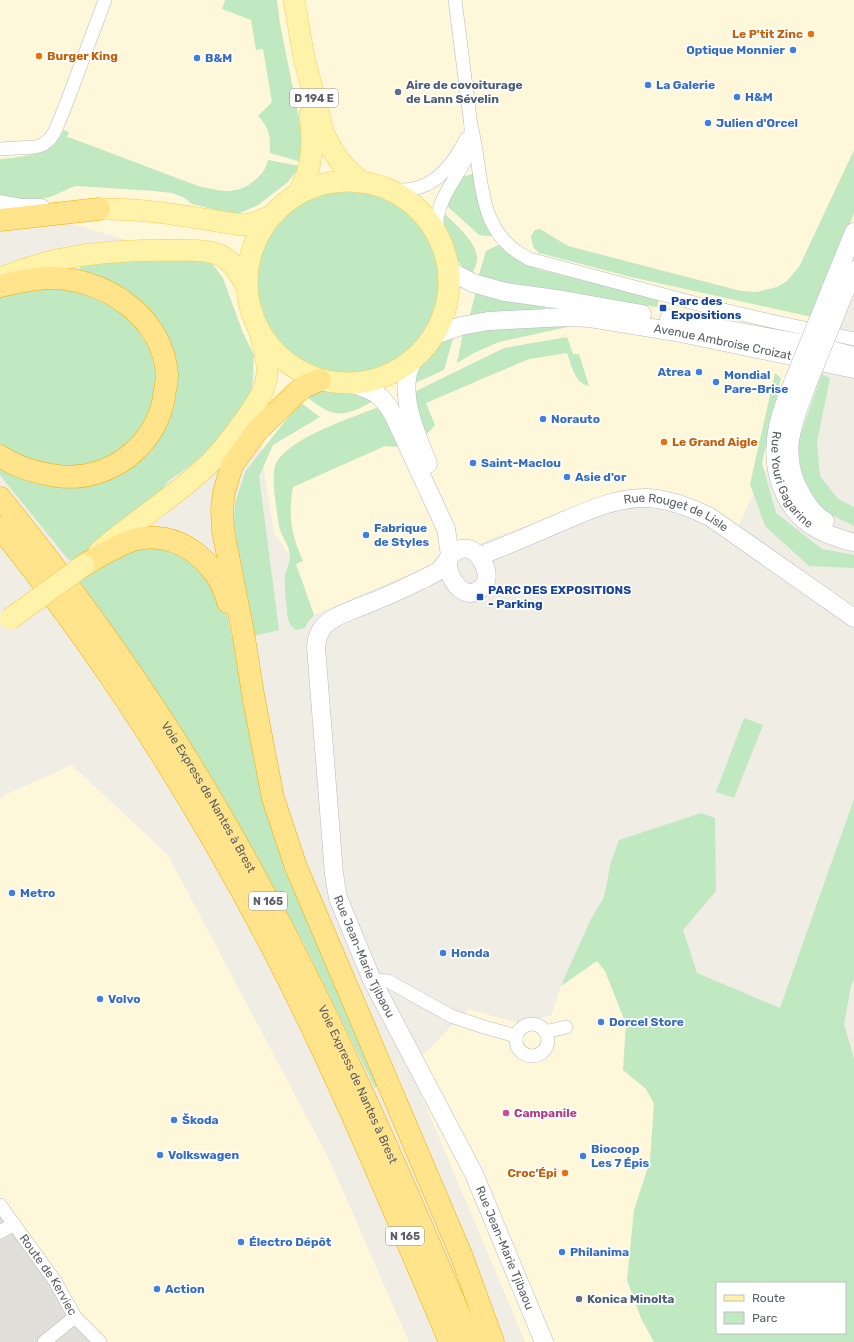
<svg xmlns="http://www.w3.org/2000/svg" width="854" height="1342" font-family="Rubik,sans-serif">
<rect width="100%" height="100%" fill="#efede4"/>
<g fill="#fff7da">
<path d="M0,0H854V235L775,448L738,527L660,490L622,492L496,537L314,615L296,564L274,533L265,477L254,368L216,267L0,202Z"/>
<path d="M72,765L168,855L329,1159L409,1342H100L0,1205V799L11,792Z"/>
<path d="M597,961L605,971L626,1024L623,1070L646,1089L654,1103L650,1161L634,1210L641,1318L654,1342H525L410,1068L468,1009L514,1022L551,1016L561,986Z"/>
</g>
<path fill="#e0dfd9" d="M0,1205L100,1342H0Z"/>
<g fill="#c0e8c1" fill-rule="evenodd">
<path d="M225,0H277L280,24L302,133V161L301,162L270,153C270,135 270,129 258,116L272,102L263,49L256,50L251,20L222,9Z"/>
<path d="M64,130L69,132L67,137L71,138L198,186C220,191 237,196 255,180C262,174 266,169 268,160L300,166L288,182L258,205L240,213L232,214L192,204L183,197L172,193L154,191L76,186C67,188 60,194 50,197C36,202 14,198 0,196V159C19,157 40,156 55,143C59,140 61,134 64,130Z"/>
<path d="M854,150V213L812,317L631,277L539,253L533,247L531,236L535,230L540,229L568,246L741,291L757,292L777,287L787,281L799,267Z"/>
<path d="M475,173L496,237L479,235L446,205L462,177Z"/>
<circle cx="348" cy="282" r="92"/>
<path d="M444,213C455,224 478,243 477,259C477,264 474,270 472,275L466,271L457,260L443,224Z"/>
<path d="M498,245L506,248L537,269L659,299L657,307L595,298L526,290L478,278L486,251Z"/>
<path d="M161,260L210,261L223,278L243,333L254,355L252,389L224,436L190,466L168,481L155,501L73,561L68,559L0,475V466L38,480L136,463L170,347L79,272L81,263Z"/>
<path d="M34,287L69,289L104,301L130,318L150,350L155,370V392L149,412L142,428L131,443L96,467H51L13,454L0,444V294Z"/>
<path d="M476,291L546,306L545,309L470,315Z"/>
<path d="M524,325H568V327L499,342L474,353L457,363L463,332Z"/>
<path d="M454,335L444,370L411,385L413,375L443,340Z"/>
<path d="M567,337L573,354H579L589,386C575,384 571,364 567,353L529,359L426,403L435,425L427,434L418,417L414,392L504,348Z"/>
<path d="M775,373L781,378L762,463L776,513L822,549L854,555V568L809,566L765,526L750,484Z"/>
<path d="M822,374L830,378L817,442L820,476L838,499L854,507V526L826,512L806,490L800,464L798,442Z"/>
<path d="M318,390L341,393L360,392L374,401C365,405 354,412 345,413C329,416 317,404 305,396Z"/>
<path d="M300,402L320,417L273,445L259,476L279,630L254,636L234,527L235,503L245,472Z"/>
<path d="M379,407L398,447L385,446L293,487C288,517 291,534 303,561L296,564L314,615L308,622L305,628L296,630L291,626L288,620C287,607 284,592 285,578C285,570 291,563 290,555C289,544 281,536 279,526C277,511 271,481 275,466C285,439 353,417 379,407Z"/>
<path d="M142,546L184,554L218,591L227,615L238,665L381,1083L375,1088L304,944L229,807L79,580L120,555Z"/>
<path d="M744,718L763,725L734,798L716,792Z"/>
<path d="M854,799V979L851,986L844,1024L854,1059V1342H654L641,1318L627,1280L634,1210L650,1161L654,1104L646,1089L623,1070L626,1024L605,971L597,961L561,986L590,921L604,897L611,862L619,840L701,813L715,818L716,891L683,930L697,973L780,1008ZM717,1283H845V1333H717Z"/>
</g>
<g fill="none" stroke-linecap="round" stroke-linejoin="round">
<g stroke="#b7babf" stroke-width="14">
<g id="street">
<path d="M471,126C483,168 475,222 516,251C520,254 525,256 529,259L698,304L771,321L854,339"/>
<path d="M0,149L35,147L42,145L50,139L55,131L65,107L105,0"/>
<path d="M389,190C400,190 410,191 420,187C442,180 456,159 466,139"/>
<path d="M438,236C438,231 437,224 437,218C442,191 461,174 469,151C471,143 471,135 471,126L455,0"/>
<path d="M372,980L388,981L451,1016L484,1027L516,1036"/>
<circle cx="532" cy="1040" r="16"/>
<path d="M545,1032L566,1027"/>
<path id="s1" d="M0,1205L55,1281L75,1317L100,1342"/>
<path d="M0,1232L14,1224"/>
<path d="M44,1342L75,1317"/>
</g>
</g>
<g stroke="#b8bbc1" stroke-width="19">
<g id="secondary">
<path d="M0,204L21,208H41"/>
<path d="M448,270L473,283L505,292L563,300L642,314"/>
<path d="M830,291L854,232"/>
<path d="M843,296L854,270"/>
<path d="M669,319L811,345L854,356"/>
<path id="s2" d="M435,335L461,326L488,321L567,317L590,318L676,332L854,369"/>
<path d="M414,359C412,364 409,369 408,373C401,401 418,438 428,464"/>
<path id="s3" d="M794,380C788,395 781,411 778,426C768,475 787,522 836,537C842,539 848,542 854,542"/>
<path d="M353,384C376,392 380,393 393,414L446,529L450,555"/>
<path d="M807,385C792,425 778,457 803,497C809,507 815,516 825,521"/>
<path id="s4" d="M480,557L489,552C516,542 542,530 568,519C592,509 619,497 647,498C670,499 690,507 710,517L854,618"/>
<path id="s5" d="M448,560C446,579 467,607 484,585C493,574 478,544 461,549C449,552 447,564 438,571C432,575 425,578 419,581C399,591 378,600 357,608C345,613 332,617 323,627C318,633 317,639 316,647L334,874L338,898L372,980L474,1174L544,1342"/>
</g>
</g>
<g stroke="#f7ce56" stroke-width="22">
<g id="primary">
<path d="M294,0L304,58L324,134C334,155 343,168 362,182"/>
<circle cx="348" cy="282" r="101"/>
<path d="M298,194C313,167 314,144 310,115"/>
<path d="M99,209C147,208 195,218 242,225L251,224L271,216"/>
<path d="M0,278C22,270 44,262 67,258C102,251 138,250 174,250C187,251 204,249 217,254C232,259 239,273 247,287"/>
<path d="M99,552C134,521 175,497 209,464C223,450 235,434 247,417C256,404 266,390 267,373C268,361 264,349 261,337"/>
</g>
</g>
<g stroke="#f4ad00" stroke-width="23">
<g id="highway">
<path d="M0,220L99,209"/>
<path d="M0,286C16,282 31,279 48,278C104,277 163,316 167,375C167,380 166,386 165,390C160,444 110,483 57,476C37,473 16,467 0,456"/>
<path d="M320,380L305,386L296,393L257,431L232,465L224,492L222,509L223,531L243,632L254,700L273,798L296,867L462,1257L493,1342"/>
<path id="s6" d="M0,498C81,598 156,703 220,814C318,983 395,1162 471,1342"/>
<path d="M0,528C106,659 197,803 275,953C340,1079 394,1211 450,1342"/>
<path d="M84,565C100,556 116,546 133,540C176,528 218,561 228,602"/>
</g>
</g>
<use href="#street" stroke="#fff" stroke-width="13"/>
<use href="#secondary" stroke="#fff" stroke-width="18"/>
<use href="#primary" stroke="#fff3aa" stroke-width="21"/>
<use href="#highway" stroke="#ffe48c" stroke-width="22"/>
<g stroke="#b8bbc1" stroke-width="19" stroke-linecap="butt">
<g id="secondary-bridge">
<path d="M794,380L830,291"/>
<path d="M807,385L843,296"/>
</g>
</g>
<g stroke="#f7ce56" stroke-width="22" stroke-linecap="butt">
<path id="primary-bridge" d="M10,619L84,565"/>
</g>
<use href="#secondary-bridge" stroke="#fff" stroke-width="18"/>
<use href="#primary-bridge" stroke="#fff3aa" stroke-width="21"/>
</g>
<g fill="#e8710a" stroke="#fff" stroke-width="1.5">
<circle cx="811" cy="34" r="4"/>
<circle cx="39" cy="56" r="4"/>
<circle cx="664" cy="442" r="4"/>
<circle cx="565" cy="1173" r="4"/>
</g>
<g fill="#3f7fe0" stroke="#fff" stroke-width="1.5">
<circle cx="793" cy="50" r="4"/>
<circle cx="197" cy="58" r="4"/>
<circle cx="648" cy="85" r="4"/>
<circle cx="737" cy="97" r="4"/>
<circle cx="708" cy="123" r="4"/>
<circle cx="699" cy="372" r="4"/>
<circle cx="716" cy="382" r="4"/>
<circle cx="543" cy="419" r="4"/>
<circle cx="473" cy="463" r="4"/>
<circle cx="567" cy="477" r="4"/>
<circle cx="366" cy="535" r="4"/>
<circle cx="12" cy="893" r="4"/>
<circle cx="443" cy="953" r="4"/>
<circle cx="100" cy="999" r="4"/>
<circle cx="601" cy="1022" r="4"/>
<circle cx="174" cy="1120" r="4"/>
<circle cx="160" cy="1155" r="4"/>
<circle cx="583" cy="1156" r="4"/>
<circle cx="241" cy="1242" r="4"/>
<circle cx="562" cy="1252" r="4"/>
<circle cx="157" cy="1289" r="4"/>
</g>
<g fill="#5c6f8a" stroke="#fff" stroke-width="1.5">
<circle cx="398" cy="92" r="4"/>
<circle cx="579" cy="1299" r="4"/>
</g>
<g fill="#1a4fb4" stroke="#fff" stroke-width="1.5">
<rect x="659" y="304" width="8" height="8" rx="2"/>
<rect x="476" y="593" width="8" height="8" rx="2"/>
</g>
<circle fill="#d1479c" stroke="#fff" stroke-width="1.5" cx="506" cy="1113" r="4"/>
<g text-anchor="middle" dominant-baseline="central" stroke-width="3.5" stroke-linejoin="round" paint-order="stroke">
<g fill="#fff" stroke="#8d9094" stroke-width="1">
<rect x="290" y="89" width="48" height="18" rx="3"/>
<rect x="249" y="892" width="38" height="18" rx="3"/>
<rect x="386" y="1227" width="38" height="18" rx="3"/>
</g>
<g font-size="11" font-weight="bold" fill="#5c6066">
<text x="314" y="98">D 194 E</text>
<text x="268" y="901">N 165</text>
<text x="405" y="1236">N 165</text>
</g>
<g font-size="12" font-weight="bold" fill="#c56008" stroke="#fff" text-anchor="end">
<text x="803" y="34">Le P'tit Zinc</text>
<text x="47" y="56" text-anchor="start">Burger King</text>
<text x="672" y="442" text-anchor="start">Le Grand Aigle</text>
<text x="557" y="1173">Croc'Épi</text>
</g>
<g font-size="12" font-weight="bold" fill="#366cbe" stroke="#fff" text-anchor="start">
<text x="785" y="50" text-anchor="end">Optique Monnier</text>
<text x="205" y="58">B&amp;M</text>
<text x="656" y="85">La Galerie</text>
<text x="745" y="97">H&amp;M</text>
<text x="716" y="123">Julien d'Orcel</text>
<text x="691" y="372" text-anchor="end">Atrea</text>
<text x="724" y="375">Mondial<tspan x="724" dy="14">Pare-Brise</tspan></text>
<text x="551" y="419">Norauto</text>
<text x="481" y="463">Saint-Maclou</text>
<text x="575" y="477">Asie d'or</text>
<text x="374" y="528">Fabrique<tspan x="374" dy="14">de Styles</tspan></text>
<text x="20" y="893">Metro</text>
<text x="451" y="953">Honda</text>
<text x="108" y="999">Volvo</text>
<text x="609" y="1022">Dorcel Store</text>
<text x="182" y="1120">Škoda</text>
<text x="591" y="1149">Biocoop<tspan x="591" dy="14">Les 7 Épis</tspan></text>
<text x="168" y="1155">Volkswagen</text>
<text x="249" y="1242">Électro Dépôt</text>
<text x="570" y="1252">Philanima</text>
<text x="165" y="1289">Action</text>
</g>
<g font-size="12" font-weight="bold" fill="#4e5e75" stroke="#fff" text-anchor="start">
<text x="406" y="85">Aire de covoiturage<tspan x="406" dy="14">de Lann Sévelin</tspan></text>
<text x="587" y="1299">Konica Minolta</text>
</g>
<g font-size="12" font-weight="bold" fill="#164399" stroke="#fff" text-anchor="start">
<text x="671" y="301">Parc des<tspan x="671" dy="14">Expositions</tspan></text>
<text x="488" y="590">PARC DES EXPOSITIONS<tspan x="488" dy="14">- Parking</tspan></text>
</g>
<g font-size="12" fill="#5c6066" stroke="#fff">
<text stroke="none"><textPath href="#s2" startOffset="292">Avenue Ambroise Croizat</textPath></text>
<text stroke="none"><textPath href="#s3" startOffset="107">Rue Youri Gagarine</textPath></text>
<text stroke="none"><textPath href="#s4" startOffset="210">Rue Rouget de Lisle</textPath></text>
<text stroke="none"><textPath href="#s6" startOffset="365">Voie Express de Nantes à Brest</textPath></text>
<text stroke="none"><textPath href="#s5" startOffset="610">Rue Jean-Marie Tjibaou</textPath></text>
<text stroke="none"><textPath href="#s6" startOffset="689">Voie Express de Nantes à Brest</textPath></text>
<text stroke="none"><textPath href="#s5" startOffset="934">Rue Jean-Marie Tjibaou</textPath></text>
<text stroke="none"><textPath href="#s1" startOffset="85">Route de Kerviec</textPath></text>
</g>
<g font-size="12" font-weight="bold" fill="#b23c85" stroke="#fff" text-anchor="start">
<text x="514" y="1113">Campanile</text>
</g>
</g>
<rect x="716" y="1282" width="130" height="52" fill="#ffffff" stroke="#bebfc2"/>
<rect x="724" y="1295" width="20" height="6" fill="#fff3aa" stroke="#bebfc2"/>
<text x="752" y="1302" font-size="12" fill="#5c6066">Route</text>
<rect x="724" y="1312" width="20" height="12" fill="#c0e8c1" stroke="#bebfc2"/>
<text x="752" y="1322" font-size="12" fill="#5c6066">Parc</text>
</svg>
